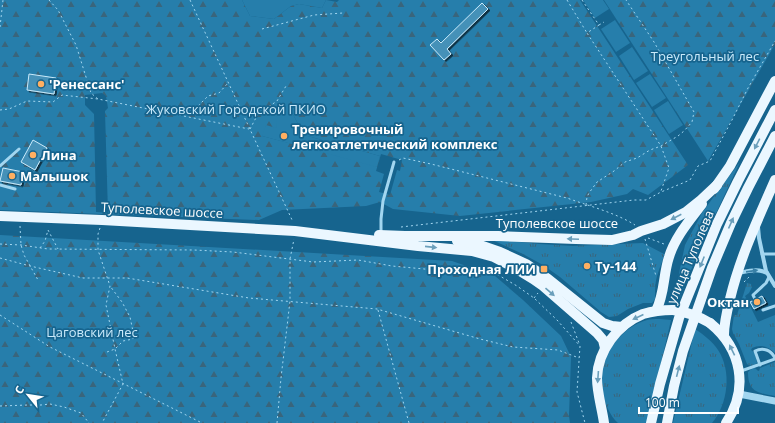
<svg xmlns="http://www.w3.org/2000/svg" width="775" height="423" font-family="'Open Sans',sans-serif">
<defs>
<pattern id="grass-tufts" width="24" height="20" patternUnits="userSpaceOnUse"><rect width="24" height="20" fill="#267eab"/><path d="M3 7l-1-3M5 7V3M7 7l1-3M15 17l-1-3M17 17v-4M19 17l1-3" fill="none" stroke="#39657c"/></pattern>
<pattern id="forest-firs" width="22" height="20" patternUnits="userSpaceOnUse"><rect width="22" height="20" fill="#267eab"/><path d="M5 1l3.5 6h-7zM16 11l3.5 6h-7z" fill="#39657c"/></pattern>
<filter id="shadow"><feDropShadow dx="2" dy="1.5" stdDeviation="0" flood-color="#0009"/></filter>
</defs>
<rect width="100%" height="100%" fill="#16648e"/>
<g fill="url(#grass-tufts)">
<path d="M740,162L702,243L680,297L677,283L685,245L702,213L715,195Z"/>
<path d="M490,239L539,244L573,246L643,243L664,254C663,261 660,266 658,273C655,281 655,290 655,299L652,303H643L628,309L617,316L609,317L601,312L560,277L543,265L523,254Z"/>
<path d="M747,283L751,284L752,287L749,293L745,296L758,322L775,315V353C768,346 760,344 752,348L751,350L755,353L757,363C753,365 751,367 747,364L739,344L733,333L732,329L734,315H737Z"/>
<path d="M659,319L671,320L647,423H618C610,416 605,404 603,393C602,387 601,381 602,375C604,350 623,327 647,320C650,319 655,319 659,319Z"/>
<path d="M695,329C704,335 712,341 718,350C732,371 728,404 712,423H673Z"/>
<path d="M775,362V396C758,393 748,392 748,372C750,370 754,367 756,369C757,370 758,371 759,371L760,368Z"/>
</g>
<g fill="url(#forest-firs)" fill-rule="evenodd">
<path d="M0,0H242L250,16L274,19L291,6L299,4L322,8L326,0L337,2L339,0H580L688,165L648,195L633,189L627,194L591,202L460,216L393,209L380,202L366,206L282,210L259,220L0,210ZM102,93L106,96L108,108L105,111L108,213L96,212L94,114L85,105V95ZM288,105L304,135L380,156L377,166L262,136L276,128ZM381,154L402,160L400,171L397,170L390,195L379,192L384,174L376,171Z"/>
<path d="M604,0H775V44L708,161Z"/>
<path d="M0,235L452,261L495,276L523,300L561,336L571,357L569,416L570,423H0Z"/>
</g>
<g fill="#267eab">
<path d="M242,0H326L322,8L299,4L291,6L274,19L250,16Z"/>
<path d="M583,0H603L609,9L595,18Z"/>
<path d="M615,20L630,43L616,52L601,29Z"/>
<path d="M632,47L648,71L634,80L619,56Z"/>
<path d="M650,74L666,98L652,107L636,83Z"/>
<path d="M668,101L683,125L669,134L654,110Z"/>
<path d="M288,105L304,135L380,156L377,167L262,136L266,125L276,128L277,107Z"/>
</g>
<g fill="#4491b8" stroke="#c9eafb" filter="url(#shadow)">
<path d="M482,3L488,9L447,49L451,54L444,60L430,45L437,39L441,43Z"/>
<path d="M29,74L56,78L54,94L27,90Z"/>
<path d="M33,140L47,148L35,170L21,162Z"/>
<path d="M3,168L23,172L21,185L0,181Z"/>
<path d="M762,296L766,303L754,309L750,302L752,301L754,302L757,301L758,298Z"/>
</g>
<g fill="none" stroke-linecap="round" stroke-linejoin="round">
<g stroke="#a2d6f0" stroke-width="1" stroke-dasharray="2 3" stroke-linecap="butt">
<path d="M49,0L58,10L76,45L91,93L98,99"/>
<path d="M190,0L293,222"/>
<path d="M567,0L587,33"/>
<path d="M582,0L599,25L587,33L661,146L669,168L661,191"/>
<path d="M599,25L604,22"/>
<path d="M0,27L3,0"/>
<path d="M262,29L314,15L343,13"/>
<path d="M0,110L9,109L27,101L53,102L62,95L98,99L249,129"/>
<path d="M182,115L186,109L193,108L198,106L208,96L219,93L228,83"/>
<path d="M250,129L258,114L277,101L286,86"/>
<path d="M399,160L403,158L431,164L567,198C589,206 616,213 635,225"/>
<path d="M586,205L587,197L589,193L597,182L614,171L625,162L637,158L650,150L661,146L678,136L684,131L692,122L694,112L654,42L626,0"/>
<path d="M20,226L21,245L24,255L38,280"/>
<path d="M401,227L634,200H646L661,192L690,180L698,166L710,161L732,120L748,88L775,41"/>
<path d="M100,228L98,234V250L110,286L106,305L115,349L123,384L102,423"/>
<path d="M648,238L664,244"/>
<path d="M645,239L656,276"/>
<path d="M0,244L21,245L48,249L194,250L233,252L313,262L358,260L392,266L446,271L471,273L493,272L517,286L534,298L557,320L580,346L577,392L585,423"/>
<path d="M40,248L45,241L48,230L58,249"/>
<path d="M0,258L30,266L83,278H127L249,298L377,309L480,339L513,347L558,350L579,358"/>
<path d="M744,282L749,277"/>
<path d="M534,298L538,293"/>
<path d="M378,310L409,423"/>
<path d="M0,315L50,347L202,423"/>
<path d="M571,322L579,343"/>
<path d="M107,352L115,349L123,341L133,339L134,336L130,317L122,302L110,286"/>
<path d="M0,406L28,405H41L50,404L64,407L81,413L89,423"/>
<path d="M277,423L281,378L290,301V259L294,239"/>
</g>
<g stroke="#a2d6f0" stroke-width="3">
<path d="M0,166L19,149"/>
<path d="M0,185L15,189"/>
<path d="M381,233V219L383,201L394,162"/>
<path d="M762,254H775"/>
<path d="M755,299L753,295L766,283L769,277"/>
<path d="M763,310L775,306"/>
<path d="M760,365L755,351C763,347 771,350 775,358"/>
<path d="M741,371L775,359"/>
</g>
<g stroke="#a2d6f0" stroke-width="4">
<path d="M758,227L759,238L766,271L775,286"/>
<path d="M739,273C749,271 757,268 767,273"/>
</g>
<path stroke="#a2d6f0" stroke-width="7" d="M739,394L775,401"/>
<g stroke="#ebf7ff" stroke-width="10">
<path d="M714,189L730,166L775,81"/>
<path d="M0,216L102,220L295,231L418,246L472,251L494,257L515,268L533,279L543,286L597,333L603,340L605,348"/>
<path d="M379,235L405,236H498L576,239L612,240L633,235L641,231L663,224L686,212L701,200L717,185"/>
<path d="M457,241L474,243L500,252L526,264L548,279L603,323L612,326L622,327"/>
<path d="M656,311C665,293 663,275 669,257C675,237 690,220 702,204"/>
<path d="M710,323C742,349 749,389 726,423"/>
<path d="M724,335C724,323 727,311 730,299C740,257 758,219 775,180"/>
<path d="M604,423C602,408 597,393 597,378C598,350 618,324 643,314C653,311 663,310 673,310"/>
<path d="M651,423L660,384L679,318L717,224L738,181L775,110"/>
<path d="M667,423L674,386L683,351L712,268L731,223L748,188L775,136"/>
</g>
<path stroke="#ebf7ff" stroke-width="10" d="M673,310C688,312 698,316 710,323"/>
</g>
<defs><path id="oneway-solid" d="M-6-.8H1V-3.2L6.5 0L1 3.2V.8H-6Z"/></defs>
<g fill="#6b9fbb">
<use href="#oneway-solid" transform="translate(757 144) rotate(117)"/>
<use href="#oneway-solid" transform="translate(676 217) rotate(153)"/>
<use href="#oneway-solid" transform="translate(731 223) rotate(-66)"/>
<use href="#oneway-solid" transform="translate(573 239) rotate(-178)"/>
<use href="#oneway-solid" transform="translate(431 247) rotate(6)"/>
<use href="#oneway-solid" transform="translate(702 262) rotate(112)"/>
<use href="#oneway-solid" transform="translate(550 292) rotate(41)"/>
<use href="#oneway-solid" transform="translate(638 317) rotate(155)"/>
<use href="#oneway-solid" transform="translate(732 350) rotate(-116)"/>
<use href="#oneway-solid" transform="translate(678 371) rotate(-76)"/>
<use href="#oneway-solid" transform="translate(598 377) rotate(94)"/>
</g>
<use fill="#3980a6" href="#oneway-solid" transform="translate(752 271) rotate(-8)"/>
<g fill="#ffaf61" stroke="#16648e" stroke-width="1.5">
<circle cx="41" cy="84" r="4"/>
<circle cx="284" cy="136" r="4"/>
<circle cx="33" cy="155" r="4"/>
<circle cx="12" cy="176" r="4"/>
<circle cx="587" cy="266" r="4"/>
<rect x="540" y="265" width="8" height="8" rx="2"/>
<circle cx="757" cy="302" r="4"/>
</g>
<g text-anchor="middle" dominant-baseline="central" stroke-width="3.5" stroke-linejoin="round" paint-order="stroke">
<g font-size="13" fill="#c9eafb" stroke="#16648e">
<text x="705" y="56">Треугольный лес</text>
<text x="236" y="109">Жуковский Городской ПКИО</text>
<text x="92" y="332">Цаговский лес</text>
</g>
<g font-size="13" font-weight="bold" fill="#fff" stroke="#16648e" text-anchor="start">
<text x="49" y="84">'Ренессанс'</text>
<text x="292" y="129">Тренировочный<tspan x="292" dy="15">легкоатлетический комплекс</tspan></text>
<text x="41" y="155">Лина</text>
<text x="20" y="176">Малышок</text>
<text x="595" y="266">Ty-144</text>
<text x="536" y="269" text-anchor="end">Проходная ЛИИ</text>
<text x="749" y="302" text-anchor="end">Октан</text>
</g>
<g font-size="13" fill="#fff" stroke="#16648e">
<text transform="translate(162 210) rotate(3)">Туполевское шоссе</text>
<text x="557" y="223">Туполевское шоссе</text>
<text transform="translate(690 257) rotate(-67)">улица Туполева</text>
</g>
</g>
<g transform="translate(28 395) rotate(300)" stroke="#16648e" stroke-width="3" paint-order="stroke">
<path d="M0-3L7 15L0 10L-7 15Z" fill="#ffffff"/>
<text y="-6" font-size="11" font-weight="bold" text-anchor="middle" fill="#ffffff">С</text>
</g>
<path d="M639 407v6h99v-6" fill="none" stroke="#ffffff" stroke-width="2"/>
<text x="645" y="407" font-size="12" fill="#ffffff" stroke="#16648e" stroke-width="3" paint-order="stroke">100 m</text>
</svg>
